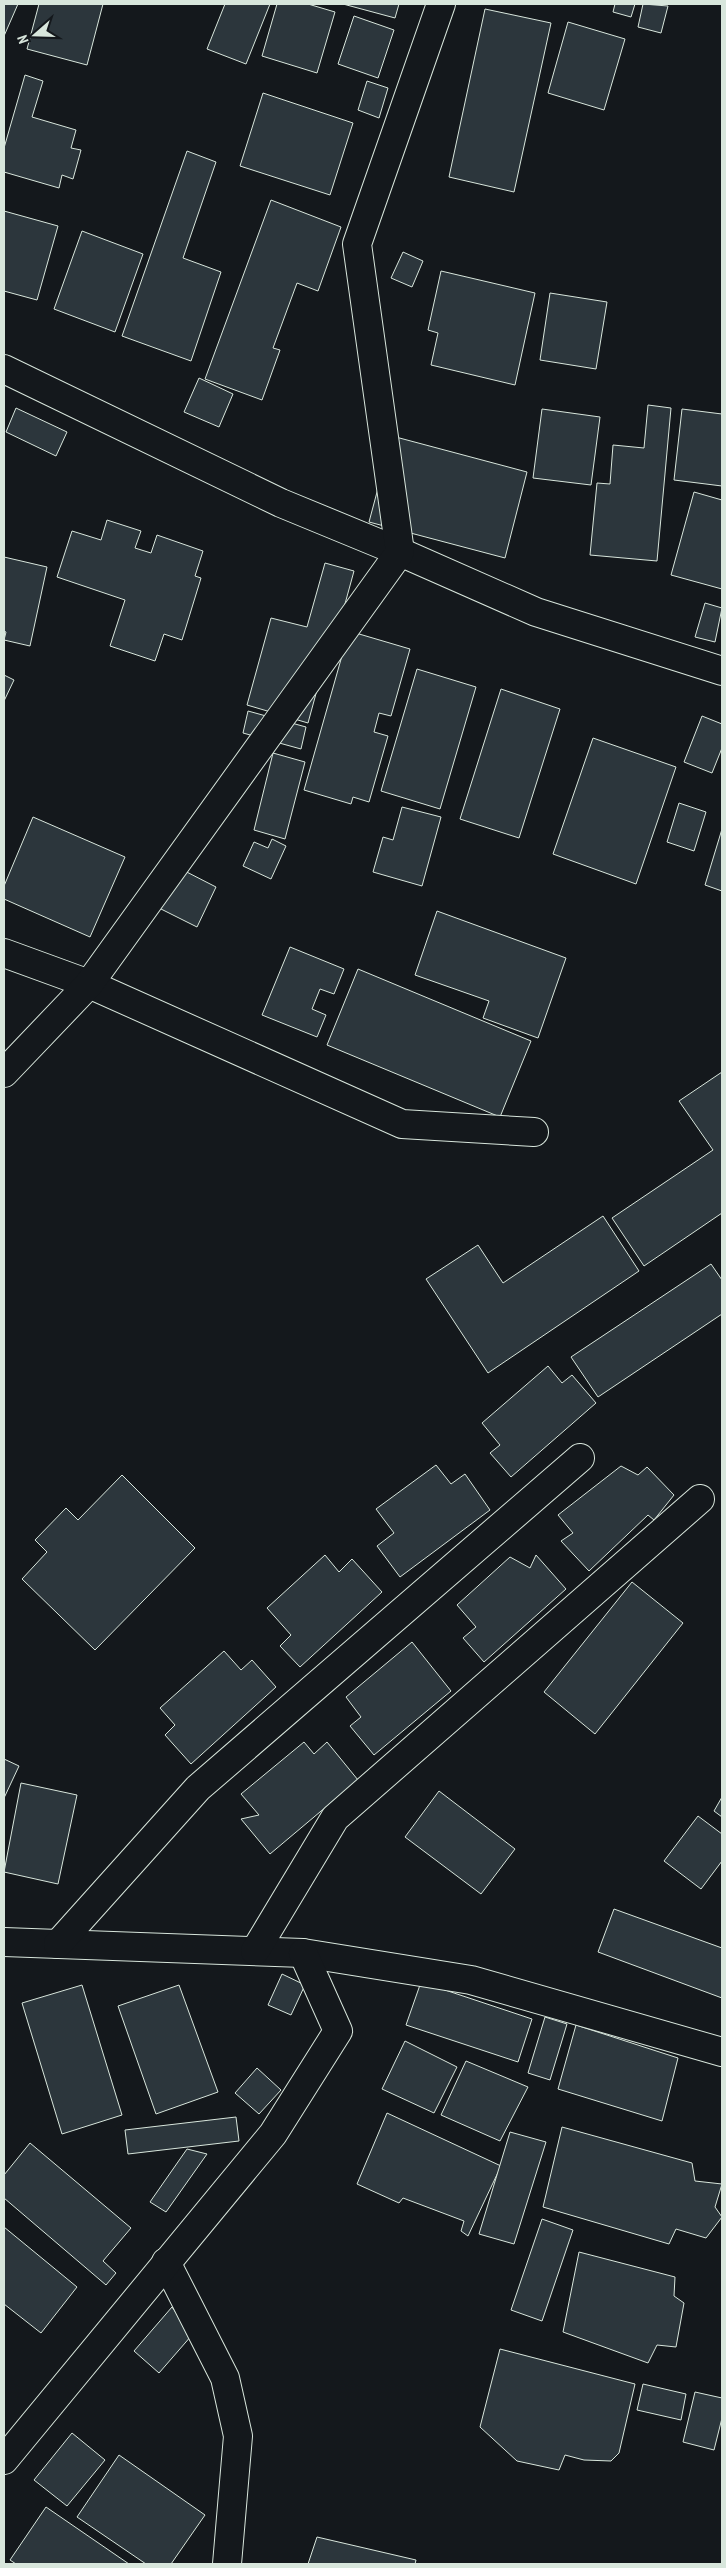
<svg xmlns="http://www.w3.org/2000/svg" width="726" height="2568" font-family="'PT Sans Narrow',sans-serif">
<rect width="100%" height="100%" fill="#14181c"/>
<g fill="#2c363c" stroke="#d8e6dc">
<path d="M4,4H18L4,36Z"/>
<path d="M39,4H103L87,65L27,49Z"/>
<path d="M225,4H270L246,64L207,49Z"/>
<path d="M277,4H308L335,12L317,73L262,56Z"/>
<path d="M343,4H399L395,18Z"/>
<path d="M615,4H635L631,17L613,12Z"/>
<path d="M643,4L668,6L661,33L638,27Z"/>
<path d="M485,9L551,23L514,192L449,177Z"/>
<path d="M354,16L394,30L378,78L338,64Z"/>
<path d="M568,22L625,39L604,110L548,93Z"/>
<path d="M25,75L43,81L32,117L76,130L71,148L81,150L73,179L62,175L59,188L4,172V148Z"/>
<path d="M367,81L388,88L379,118L358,110Z"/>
<path d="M263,93L353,123L330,195L240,166Z"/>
<path d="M187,151L216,162L183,258L221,272L191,361L122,336Z"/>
<path d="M271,200L341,227L318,291L297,283L273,348L280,350L262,400L205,379Z"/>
<path d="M4,211L58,226L37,300L4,291Z"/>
<path d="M82,231L143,254L115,332L54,309Z"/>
<path d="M403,252L423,261L412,287L391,278Z"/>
<path d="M441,271L535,293L515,385L431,365L438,333L428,330Z"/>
<path d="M550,293L607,302L596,369L540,360Z"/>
<path d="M199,378L233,394L219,427L184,412Z"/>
<path d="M648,405L671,408L657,561L590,555L597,483L610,484L613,445L644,448Z"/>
<path d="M16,408L67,432L56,456L6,432Z"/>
<path d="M542,409L600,417L591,485L533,478Z"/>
<path d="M682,409L722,414V486L674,480Z"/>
<path d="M392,436L527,472L505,558L369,522Z"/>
<path d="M694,492L722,500V589L671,575Z"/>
<path d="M107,520L141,531L135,548L151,553L157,535L203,551L195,576L201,578L182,640L164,634L155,661L110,646L125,600L57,577L72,531L101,540Z"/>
<path d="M4,557L47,567L30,646L4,640L6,632L4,631Z"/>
<path d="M325,563L354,571L337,633L333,631L308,723L247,705L271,618L307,627Z"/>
<path d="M705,603L722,608L715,642L695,637Z"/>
<path d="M349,631L410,649L391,716L379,713L374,732L388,736L369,802L353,797L351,804L304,790Z"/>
<path d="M417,669L476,687L440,809L381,791Z"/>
<path d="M4,675L14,680L4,701Z"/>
<path d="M501,689L560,709L519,838L460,819Z"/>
<path d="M248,711L306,727L301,749L243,733Z"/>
<path d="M702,716L722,724V748L712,773L684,762Z"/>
<path d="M593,738L676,767L636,884L553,854Z"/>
<path d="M273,753L305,762L285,839L254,830Z"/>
<path d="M679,803L706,812L694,851L667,842Z"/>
<path d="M402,807L441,817L422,886L373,872L383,837L393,840Z"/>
<path d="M33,817L125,857L90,937L4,899V886Z"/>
<path d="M722,829V891L705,885Z"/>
<path d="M272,839L286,846L271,879L243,866L254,842L268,848Z"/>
<path d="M175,866L216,887L197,927L155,906Z"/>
<path d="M437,911L566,958L538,1038L483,1018L489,1001L415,975Z"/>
<path d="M290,947L344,969L334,994L320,989L312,1009L326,1015L317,1037L262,1015Z"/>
<path d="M358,969L531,1041L500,1117L327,1045Z"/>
<path d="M722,1072V1213L644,1266L612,1218L713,1150L679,1101Z"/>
<path d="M603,1216L639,1271L488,1373L426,1279L478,1245L503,1283Z"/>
<path d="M711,1264L722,1280V1314L598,1397L571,1357Z"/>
<path d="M548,1366L562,1383L572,1375L596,1403L511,1477L490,1453L500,1445L482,1423Z"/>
<path d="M436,1465L451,1484L465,1474L490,1510L400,1577L377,1546L394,1533L376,1509Z"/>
<path d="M621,1466L638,1475L647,1467L674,1495L654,1520L648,1515L589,1571L561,1541L573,1533L558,1515Z"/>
<path d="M122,1475L195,1548L95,1650L22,1579L47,1552L35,1540L66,1508L78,1520Z"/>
<path d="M325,1555L339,1572L352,1559L382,1592L300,1667L280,1646L291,1635L267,1608Z"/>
<path d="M536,1555L566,1589L484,1662L463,1638L476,1627L457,1605L510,1557L530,1568Z"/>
<path d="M632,1582L683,1623L595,1734L544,1692Z"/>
<path d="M412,1642L451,1691L374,1755L350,1726L361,1717L346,1697Z"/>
<path d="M224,1651L241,1670L252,1660L276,1687L191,1764L165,1735L175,1725L160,1708Z"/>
<path d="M304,1742L314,1754L327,1742L358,1780L270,1854L241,1819L259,1815L241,1794Z"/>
<path d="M4,1759L19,1766L4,1798Z"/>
<path d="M21,1783L77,1795L58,1884L4,1872Z"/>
<path d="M439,1791L515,1849L481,1894L405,1837Z"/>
<path d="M722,1797V1817L714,1811Z"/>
<path d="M698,1816L722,1834V1861L701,1889L664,1861Z"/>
<path d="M614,1909L722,1948V1998L598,1952Z"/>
<path d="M282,1974L305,1985L291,2015L268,2005Z"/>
<path d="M421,1982L532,2019L518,2062L406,2025Z"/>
<path d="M82,1985L122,2115L62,2134L22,2003Z"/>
<path d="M179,1985L218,2092L156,2114L118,2006Z"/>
<path d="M545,2017L567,2024L550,2080L528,2073Z"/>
<path d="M576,2025L678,2058L662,2121L558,2089Z"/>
<path d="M405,2041L457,2067L434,2113L382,2089Z"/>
<path d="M466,2061L528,2087L500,2141L441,2115Z"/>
<path d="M257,2068L281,2090L259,2114L235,2093Z"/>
<path d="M387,2113L501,2166L468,2236L461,2231L464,2221L403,2198L399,2203L357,2184Z"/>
<path d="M236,2117L239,2141L128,2154L125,2130Z"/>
<path d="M562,2127L692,2163L695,2181L722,2184L715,2207L722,2217L706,2238L676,2229L669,2244L543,2207Z"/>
<path d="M510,2132L546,2142L514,2244L479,2234Z"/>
<path d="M30,2143L131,2228L103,2261L116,2273L106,2285L4,2198V2175Z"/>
<path d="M187,2149L207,2154L166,2212L150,2202Z"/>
<path d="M542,2219L573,2230L542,2321L511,2310Z"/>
<path d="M4,2227L77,2287L41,2333L4,2304Z"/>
<path d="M579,2252L675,2277L674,2296L684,2303L676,2347L657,2345L648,2363L563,2332Z"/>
<path d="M172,2307L192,2335L159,2373L134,2351Z"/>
<path d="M500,2349L635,2384L619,2453L611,2461L584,2460L565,2455L559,2470L517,2461L480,2427Z"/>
<path d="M643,2384L686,2394L681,2420L637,2410Z"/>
<path d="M695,2392L722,2398V2418L714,2450L683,2442Z"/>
<path d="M72,2433L105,2460L67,2506L34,2480Z"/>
<path d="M119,2455L205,2515L171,2564H146L77,2517Z"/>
<path d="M46,2507L129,2564H16L10,2560Z"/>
<path d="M317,2537L416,2560L415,2564H308Z"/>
</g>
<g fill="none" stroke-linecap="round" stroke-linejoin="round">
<g stroke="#d8e6dc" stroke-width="30">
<g id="minor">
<path d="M4,369L281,503L400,552L536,612L722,671"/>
<path d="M4,953L89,984L402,1124L534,1132"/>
<path d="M4,1073L89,984L400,552L357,244L441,4"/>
<path d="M4,1942L303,1953L471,1980L722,2052"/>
<path d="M58,1944L198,1788L580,1458"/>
<path d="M255,1951L335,1818L700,1499"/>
<path d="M166,2262L225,2378L238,2436L227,2564"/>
<path d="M4,2460L273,2134L338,2031L303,1953"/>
</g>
</g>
<use href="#minor" stroke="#14181c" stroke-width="28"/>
</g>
<rect width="726" height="2568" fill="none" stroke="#d8e6dc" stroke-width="10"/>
<g transform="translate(35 35) rotate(250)" stroke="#14181c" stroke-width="4" paint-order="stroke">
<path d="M0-4L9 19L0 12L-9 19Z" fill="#d8e6dc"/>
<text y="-8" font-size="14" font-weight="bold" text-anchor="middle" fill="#d8e6dc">N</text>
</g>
</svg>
